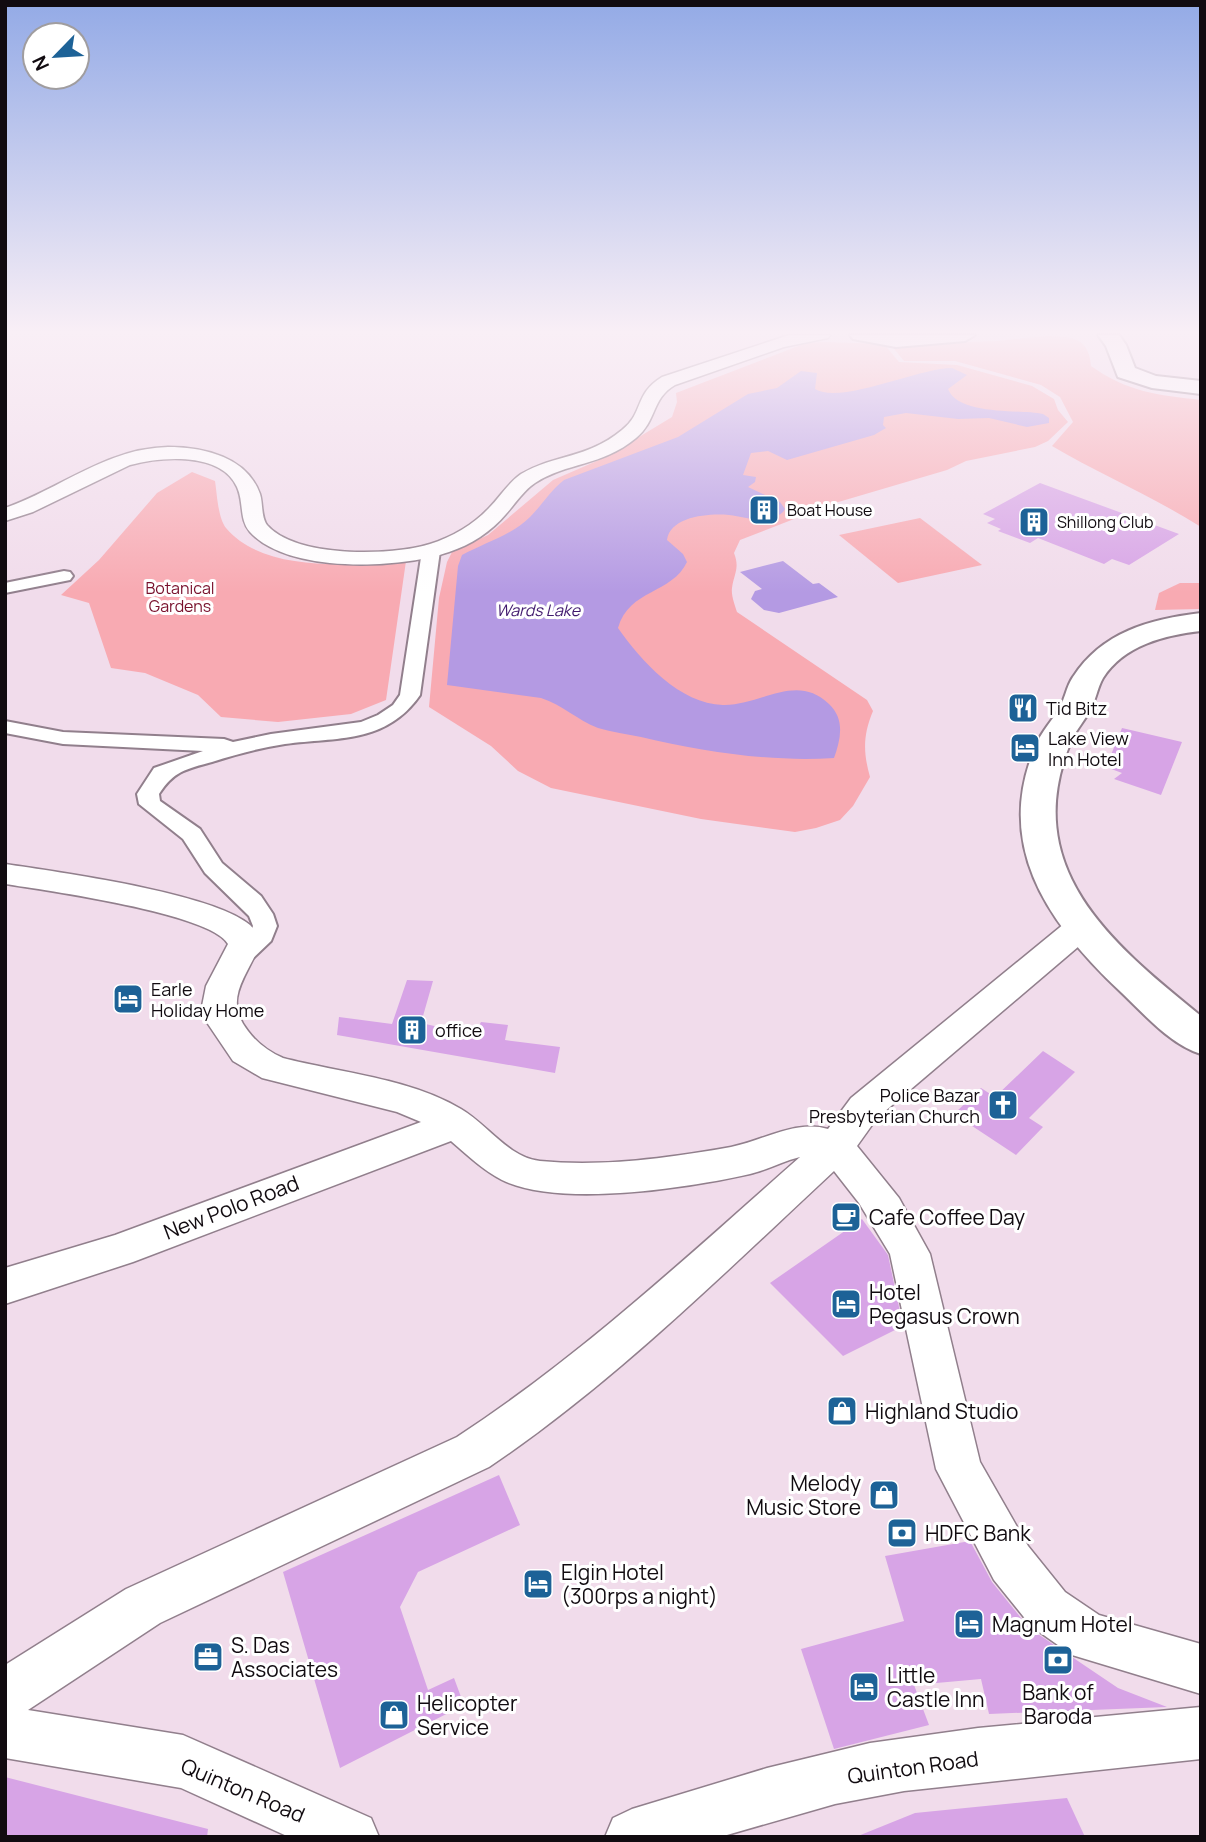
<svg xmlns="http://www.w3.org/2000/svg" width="1206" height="1842" font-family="Manrope,sans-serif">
<rect width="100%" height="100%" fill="#f1dceb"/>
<g fill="#f8aab2">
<path d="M1044,336C1069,336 1089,336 1091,366C1127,392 1158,395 1201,400V527C1152,496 1101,475 1052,446L1073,422L1060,397L1041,385L955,361H904L891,345L997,341Z"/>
<path d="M825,342L884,344L899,362L957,365L1032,386L1054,399L1058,410L1068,422L1048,441L1035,447L966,461L947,470L835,503L740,540L734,553C740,568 734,574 732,588C731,596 735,605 737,612L867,700L873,711C863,735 863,752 870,777L853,806L840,820L816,828L795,832L701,819L551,788L518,771L491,746L429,707L439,598L447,562L452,552L488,535L553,480L606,457L672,417L677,402L676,393L806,343Z"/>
<path d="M192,472L215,481C217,494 218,518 226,528C265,574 352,564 406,561L386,700L351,714L278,722L221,717L198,695L145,673L111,668L89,603L61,595L99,560L157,493Z"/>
<path d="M920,518L982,565L898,583L839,535Z"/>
<path d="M1180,583H1201V609L1155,610L1159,593Z"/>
</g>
<g fill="#b49ae3">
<path d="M952,368L967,375L948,389C959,416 1018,409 1043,414L1049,418V423L1027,427L989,418L958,419L906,413L884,417L883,425L886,428L874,435L787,460L768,451L751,453L743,475L756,477L755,482L748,487L780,502L785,509L783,512C767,526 747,517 729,515C710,513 670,516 667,540L683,554L687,562C672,594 629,589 618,628C641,661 680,704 723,705C761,706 796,672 829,704C845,719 841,739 834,758C770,762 704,752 641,737C627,734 612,732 598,728C577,720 563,705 541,698L447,685L458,566L462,555C484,543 512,535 530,517C542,505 550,491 564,480L678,437L748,394L777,388L801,371L817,373L815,389C841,405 918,368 952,368Z"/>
<path d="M783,561L813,584L819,583L838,597L779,613L764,610L751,599L755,591L762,589L740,572Z"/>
</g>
<g fill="#d7a4e6">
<path d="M1040,483L1179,534L1129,565L1112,559L1104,564L1038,538L1030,543L998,531L1001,529L987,523L995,519L983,514Z"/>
<path d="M1122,728L1182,742L1161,795L1114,779L1122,773L1106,767Z"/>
<path d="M407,980L433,981L421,1023L474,1035L481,1022L508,1025L505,1040L560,1047L555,1073L337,1035L339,1017L392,1024Z"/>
<path d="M1043,1051L1075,1072L1029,1118L1043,1127L1016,1155L954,1114L981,1088L995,1097Z"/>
<path d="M862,1219L888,1255L903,1326L843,1356L770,1283Z"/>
<path d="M499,1475L520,1525L418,1572L400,1607L428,1690L454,1678L464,1705L340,1768L283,1572Z"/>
<path d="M970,1541L992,1582L1029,1628L1118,1688L1167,1707L989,1714L981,1679L914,1685L929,1725L834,1749L801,1649L904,1621L885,1556Z"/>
<path d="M5,1777L208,1829L207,1837H5Z"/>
<path d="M1067,1798L1085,1837L858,1836L915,1813Z"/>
</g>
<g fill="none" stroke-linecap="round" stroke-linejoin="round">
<g stroke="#917f8c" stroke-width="4">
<g id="minor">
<path d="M431,546L440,551L420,695C386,744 337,737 285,744C260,748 236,754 212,762C186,769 174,771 159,794L160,801L200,829L222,863L261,896L273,914L277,926L271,941L249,962L240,965L231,962L227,956L251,931L253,926L249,916L205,873L183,839L139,804L137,794L154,768L203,751L63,744L5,733V721L63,732L224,739L233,742L271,734L361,722L378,715L393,705L400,695L422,551Z"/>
<path d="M64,571L70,572L73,576L70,580L5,593V583Z"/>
</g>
</g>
<g stroke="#917f8c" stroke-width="3">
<g id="tertiary">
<path d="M789,335H830L828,338L784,347L675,385C651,399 657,421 636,438C601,467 567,462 535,483C523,491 515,504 506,514C491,532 470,545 449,552C400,569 288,574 250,532C239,520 244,502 237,487C221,451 160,457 130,465L33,512L5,521V508C60,489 107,448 168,447C204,447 247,457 260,494C263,503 261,517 267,525C295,558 392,556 430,544C452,537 473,525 489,508C500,497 508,483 521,474C555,454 587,459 622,430C644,413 634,394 662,377Z"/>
<path d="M5,864C58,872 213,893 250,925C255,930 257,938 260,944C248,976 222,998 248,1031C257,1043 269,1052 283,1058C341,1073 409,1078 461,1109C487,1124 509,1158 540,1161C603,1167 669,1158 731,1147C762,1141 797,1119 828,1129L851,1098L1070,919L1081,916L1092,919L1097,927L1092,935L877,1118L857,1146L899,1198L930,1254L980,1462L1028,1546L1065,1592L1099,1615L1201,1644V1694L1072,1655L1031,1626L994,1580L936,1469L890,1254L859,1203L834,1171C723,1274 615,1382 489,1467L160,1623L28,1710L183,1735L371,1818L379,1837H289L181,1788L5,1758V1665L126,1589L457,1437C581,1356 690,1254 800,1157C783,1161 767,1170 750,1174C688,1188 559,1208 502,1180C483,1170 467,1155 451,1141L133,1262L5,1304V1268L115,1235L421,1122L397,1112L262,1078L233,1061L208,1024L202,1006L206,986L228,944C211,913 44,890 5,884Z"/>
<path d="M1201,1707V1759L904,1791L835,1804L720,1837H605L613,1818L632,1809L767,1768L870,1743L978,1728Z"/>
</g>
</g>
<g stroke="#917f8c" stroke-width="4">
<g id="primary">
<path d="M850,335H975L965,341L896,347L853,339Z"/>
<path d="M1098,335H1119L1126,345L1135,368L1156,376L1201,381V394L1152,388L1118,377L1106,346Z"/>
<path d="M1201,613V631C1165,635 1124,645 1103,678C1097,688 1096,701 1089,712C1084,721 1077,729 1072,739C1017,867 1111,943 1201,1016V1054C1171,1045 1145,1015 1122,993C1047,923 989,841 1040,737C1045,728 1052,720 1058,711C1065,700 1066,687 1073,677C1102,632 1150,619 1201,613Z"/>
</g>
</g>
<use href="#minor" fill="#fff" fill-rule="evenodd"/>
<use href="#tertiary" fill="#fff" fill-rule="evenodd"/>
<use href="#primary" fill="#fff" fill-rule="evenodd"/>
</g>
<linearGradient id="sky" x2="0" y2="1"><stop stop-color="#93aae6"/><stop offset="0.56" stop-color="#f9eff6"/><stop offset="1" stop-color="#f9eff6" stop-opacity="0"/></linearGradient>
<rect width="1206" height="593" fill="url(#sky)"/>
<defs>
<g id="building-square" transform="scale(1.575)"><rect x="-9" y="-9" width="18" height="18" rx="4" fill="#1d6297" stroke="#fff"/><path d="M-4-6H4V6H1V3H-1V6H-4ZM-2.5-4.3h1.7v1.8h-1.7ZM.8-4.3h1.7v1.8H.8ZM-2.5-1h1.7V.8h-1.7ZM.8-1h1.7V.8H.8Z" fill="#fff"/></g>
<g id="restaurant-square" transform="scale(1.575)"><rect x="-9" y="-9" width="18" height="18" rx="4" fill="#1d6297" stroke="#fff"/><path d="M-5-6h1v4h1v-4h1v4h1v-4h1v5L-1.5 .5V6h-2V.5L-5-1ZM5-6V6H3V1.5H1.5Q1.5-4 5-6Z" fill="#fff"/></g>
<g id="hotel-square" transform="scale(1.575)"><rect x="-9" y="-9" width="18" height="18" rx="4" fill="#1d6297" stroke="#fff"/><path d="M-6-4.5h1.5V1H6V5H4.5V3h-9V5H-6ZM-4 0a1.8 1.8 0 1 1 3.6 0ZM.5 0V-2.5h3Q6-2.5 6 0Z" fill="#fff"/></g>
<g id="church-square" transform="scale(1.575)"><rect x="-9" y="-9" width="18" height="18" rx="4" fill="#1d6297" stroke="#fff"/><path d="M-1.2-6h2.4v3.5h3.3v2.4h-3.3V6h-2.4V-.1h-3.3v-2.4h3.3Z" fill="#fff"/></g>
<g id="cafe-square" transform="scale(1.575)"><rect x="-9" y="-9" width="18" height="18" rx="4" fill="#1d6297" stroke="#fff"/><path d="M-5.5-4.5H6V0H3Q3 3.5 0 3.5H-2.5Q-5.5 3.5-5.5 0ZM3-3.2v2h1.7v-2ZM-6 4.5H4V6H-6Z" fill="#fff"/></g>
<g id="shop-square" transform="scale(1.575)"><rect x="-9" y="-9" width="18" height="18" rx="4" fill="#1d6297" stroke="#fff"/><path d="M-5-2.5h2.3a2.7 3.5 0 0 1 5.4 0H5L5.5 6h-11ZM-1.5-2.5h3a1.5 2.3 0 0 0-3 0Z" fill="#fff"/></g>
<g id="bank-square" transform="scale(1.575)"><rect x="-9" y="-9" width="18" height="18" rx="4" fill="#1d6297" stroke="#fff"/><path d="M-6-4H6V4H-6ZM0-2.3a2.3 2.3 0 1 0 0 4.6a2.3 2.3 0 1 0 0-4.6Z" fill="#fff"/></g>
<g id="office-square" transform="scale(1.575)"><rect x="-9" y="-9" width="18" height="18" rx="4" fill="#1d6297" stroke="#fff"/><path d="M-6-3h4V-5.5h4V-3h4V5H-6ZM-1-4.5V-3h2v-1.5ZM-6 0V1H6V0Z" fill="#fff"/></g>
</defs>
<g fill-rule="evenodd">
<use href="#building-square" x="764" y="510"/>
<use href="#building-square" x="1034" y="522"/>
<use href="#restaurant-square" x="1023" y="708"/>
<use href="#hotel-square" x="1025" y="748"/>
<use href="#hotel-square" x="128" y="999"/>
<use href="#building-square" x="412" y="1030"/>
<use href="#church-square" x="1003" y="1105"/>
<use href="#cafe-square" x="846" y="1217"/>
<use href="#hotel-square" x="846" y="1304"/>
<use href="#shop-square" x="842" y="1411"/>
<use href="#shop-square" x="884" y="1495"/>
<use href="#bank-square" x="902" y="1533"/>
<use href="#hotel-square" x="538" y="1584"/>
<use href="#hotel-square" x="969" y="1624"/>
<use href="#office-square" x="208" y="1657"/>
<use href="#bank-square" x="1058" y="1660"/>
<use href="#hotel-square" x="864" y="1687"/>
<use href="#shop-square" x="394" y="1715"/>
</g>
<g text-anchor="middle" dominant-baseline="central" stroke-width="6" stroke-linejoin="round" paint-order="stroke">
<g font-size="16" fill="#110b10" stroke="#fff" text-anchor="start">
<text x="787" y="510">Boat House</text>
<text x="1057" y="522">Shillong Club</text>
</g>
<g font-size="16" fill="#78102c" stroke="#fff">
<text x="180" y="588">Botanical<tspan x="180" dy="18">Gardens</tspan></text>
</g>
<g font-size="16" font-style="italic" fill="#411a6e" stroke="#fff">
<text x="538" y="610">Wards Lake</text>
</g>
<g font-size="18" fill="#110b10" stroke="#fff" text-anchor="start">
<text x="1046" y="708">Tid Bitz</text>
<text x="1048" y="738">Lake View<tspan x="1048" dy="21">Inn Hotel</tspan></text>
<text x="151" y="989">Earle<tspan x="151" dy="21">Holiday Home</tspan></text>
<text x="435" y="1030">office</text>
<text x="980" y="1095" text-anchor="end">Police Bazar<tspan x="980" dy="21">Presbyterian Church</tspan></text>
</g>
<g font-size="21" fill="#110b10" stroke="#fff">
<text transform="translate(231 1207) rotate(-21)">New Polo Road</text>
<text transform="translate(913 1767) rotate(-8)">Quinton Road</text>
<text transform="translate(243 1790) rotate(23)">Quinton Road</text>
</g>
<g font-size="21" fill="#110b10" stroke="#fff" text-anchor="start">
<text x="869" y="1217">Cafe Coffee Day</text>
<text x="869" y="1292">Hotel<tspan x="869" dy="24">Pegasus Crown</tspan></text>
<text x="865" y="1411">Highland Studio</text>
<text x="861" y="1483" text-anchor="end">Melody<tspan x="861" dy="24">Music Store</tspan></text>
<text x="925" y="1533">HDFC Bank</text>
<text x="561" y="1572">Elgin Hotel<tspan x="561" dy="24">(300rps a night)</tspan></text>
<text x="992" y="1624">Magnum Hotel</text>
<text x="231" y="1645">S. Das<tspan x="231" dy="24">Associates</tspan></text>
<text x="887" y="1675">Little<tspan x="887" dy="24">Castle Inn</tspan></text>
<text x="1058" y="1692" text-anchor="middle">Bank of<tspan x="1058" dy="24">Baroda</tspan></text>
<text x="417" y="1703">Helicopter<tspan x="417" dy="24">Service</tspan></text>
</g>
</g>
<rect width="1206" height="1842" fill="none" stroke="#110b10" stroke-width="14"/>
<g transform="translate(56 56) rotate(245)"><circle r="33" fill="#ffffff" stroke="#a09d9f" stroke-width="2"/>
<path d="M0-5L12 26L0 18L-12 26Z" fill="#1d6297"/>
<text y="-10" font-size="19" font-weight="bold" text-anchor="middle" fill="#110b10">N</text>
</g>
</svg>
